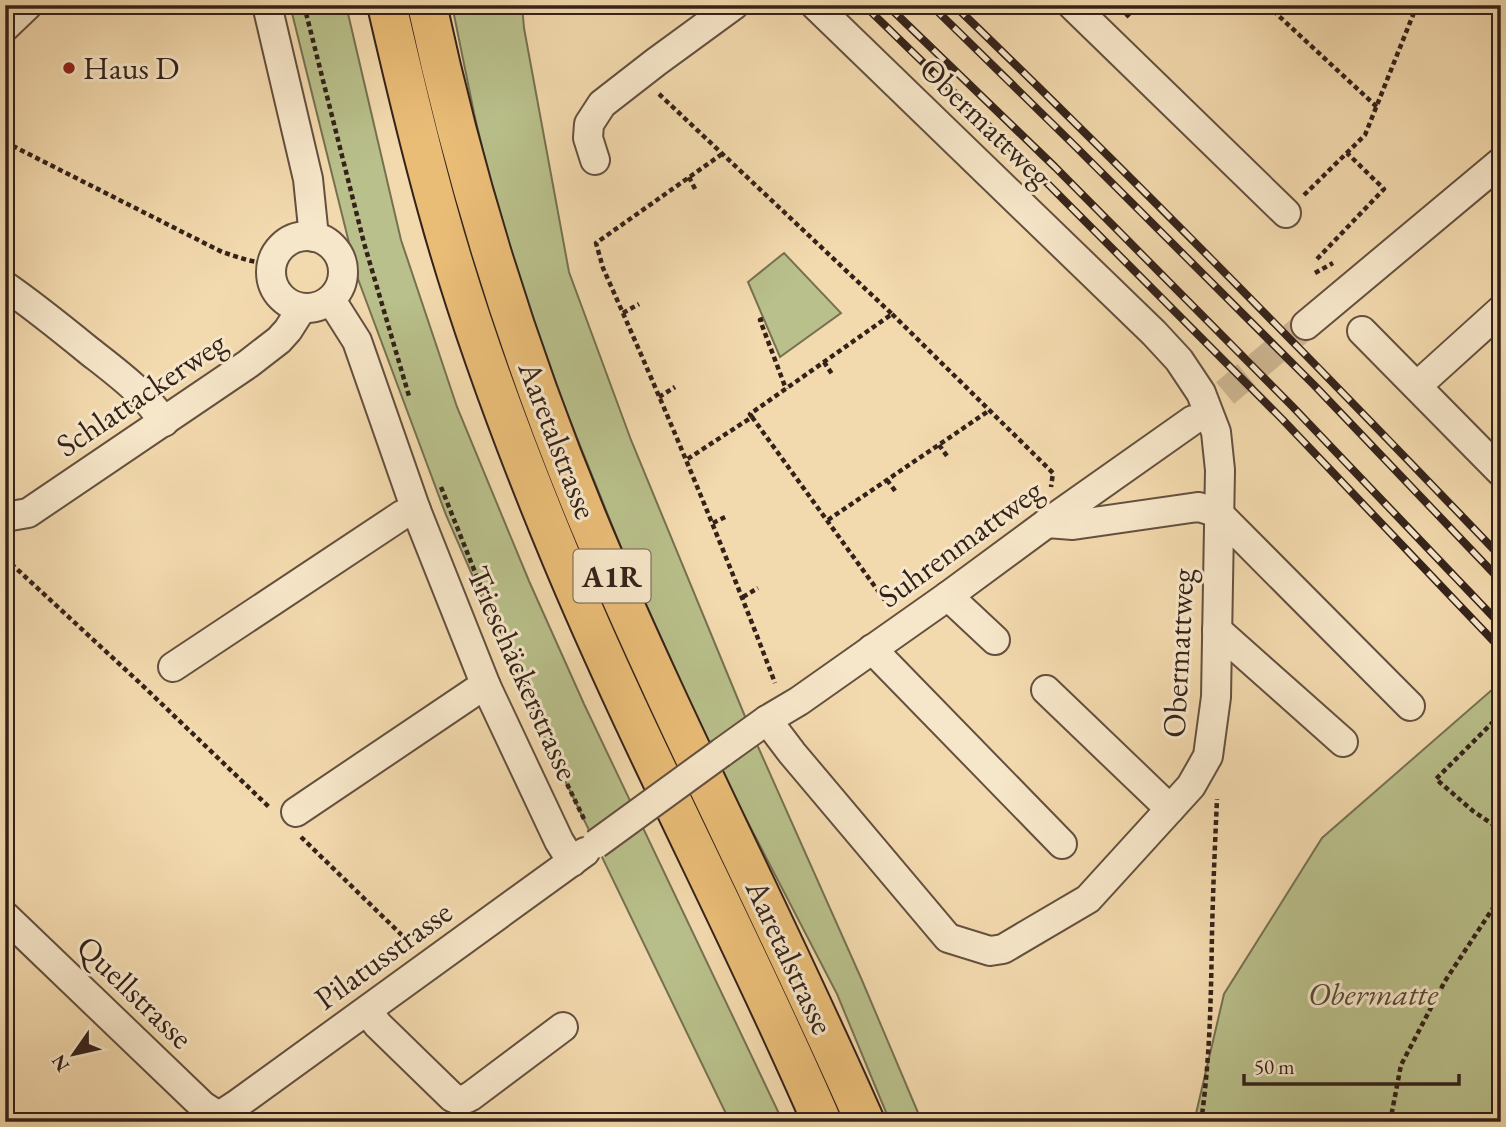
<svg xmlns="http://www.w3.org/2000/svg" width="1506" height="1127" font-family="'EB Garamond',serif">
<rect width="100%" height="100%" fill="#f3daae"/>
<filter id="stains"><feTurbulence type="fractalNoise" baseFrequency=".00286" numOctaves="4"/><feColorMatrix values="0 0 0 0 .2 0 0 0 0 .09 0 0 0 0 .02 0 0 0 .5 -.17"/></filter>
<radialGradient id="worn" r=".72"><stop offset=".6" stop-color="#630" stop-opacity="0"/><stop offset="1" stop-color="#630" stop-opacity=".3"/></radialGradient>
<g fill="#b9c08b" stroke="#767152" stroke-width="2">
<path d="M290,5H346L401,240L457,407L529,581L584,704L783,1122H730L530,708L446,515L358,279Z"/>
<path d="M452,5H522L524,28L569,272L631,440L751,731L861,978L922,1122H890L837,994L731,790L680,683L626,560L565,408L500,225L474,113Z"/>
<path d="M784,253L841,313L780,357L748,282Z"/>
<path d="M1494,688L1501,690V1122H1194L1224,994L1322,838Z"/>
</g>
<g fill="none" stroke-linecap="round" stroke-linejoin="round">
<path stroke="#cdb590" stroke-width="28" stroke-dasharray="28 14" stroke-linecap="butt" d="M1193,420L1306,325"/>
<g stroke="#64503f" stroke-width="32">
<g id="minor">
<path d="M267,5L308,179L314,237"/>
<path d="M1072,5L1286,213"/>
<path d="M5,27L28,5"/>
<path d="M595,160L588,138L589,124L602,104L656,62L734,5"/>
<circle cx="307" cy="272" r="36"/>
<path d="M5,286C34,306 61,328 88,350C116,372 144,392 164,422"/>
<path d="M331,300L357,341L416,510L486,686L559,841L572,862"/>
<path d="M1306,325L1501,162"/>
<path d="M1362,331L1501,472"/>
<path d="M1417,386L1501,310"/>
<path d="M5,517L28,513L248,364L279,340L288,330L302,308"/>
<path d="M1047,523L1073,525L1191,508L1199,507L1218,513L1410,706"/>
<path d="M948,596L995,640"/>
<path d="M1217,630L1343,742"/>
<path d="M872,649L1062,844"/>
<path d="M173,667L402,515L416,510"/>
<path d="M1046,690L1170,809"/>
<path d="M767,720L792,753L948,938L990,951L1003,949L1088,899L1191,786L1208,756L1216,697L1220,470L1216,432L1201,393L1179,360L1154,333L815,5"/>
<path d="M721,753L767,720L799,701L948,596L1047,523L1193,420"/>
<path d="M296,812L474,692L486,686"/>
<path d="M5,916L203,1106L228,1122"/>
<path d="M367,1011L378,1025L452,1097C459,1101 464,1100 471,1096L563,1027"/>
<path d="M210,1122L236,1105L585,852"/>
</g>
</g>
<g stroke="#34221a" stroke-width="42">
<g id="highway">
<path d="M387,5C403,74 419,142 438,210C470,326 513,441 559,552C639,745 739,930 822,1122"/>
<path d="M427,5C466,186 522,364 594,535C678,733 778,924 865,1122"/>
</g>
</g>
<g stroke="#34221a" stroke-width="4.5" stroke-dasharray="5 3.5" stroke-linecap="butt">
<path d="M304,5L364,243L409,396"/>
<path d="M1267,5L1377,107"/>
<path d="M1126,17L1138,5"/>
<path d="M659,94L892,314L750,414L752,417L686,460"/>
<path d="M5,142L222,252L247,260L272,265"/>
<path d="M722,154L596,243L603,268C664,405 722,543 775,683"/>
<path d="M689,177L696,191"/>
<path d="M1304,195L1365,135L1417,5"/>
<path d="M1317,259L1384,189L1347,153"/>
<path d="M1315,273L1333,263"/>
<path d="M623,313L639,304"/>
<path d="M892,314L1053,473L1051,487"/>
<path d="M763,319L760,320L786,389"/>
<path d="M824,362L832,374"/>
<path d="M659,397L675,387"/>
<path d="M752,417L889,606"/>
<path d="M939,445L947,456"/>
<path d="M887,480L896,492"/>
<path d="M441,487L477,577L508,645L538,724"/>
<path d="M828,520L990,410"/>
<path d="M713,523L727,516"/>
<path d="M5,558L141,684L269,807"/>
<path d="M743,597L758,588"/>
<path d="M1500,715L1436,779L1473,811L1501,830"/>
<path d="M556,761L584,819"/>
<path d="M301,837L413,946"/>
<path d="M1201,1122C1210,1060 1211,997 1212,934C1213,889 1215,844 1217,799"/>
<path d="M1390,1122L1401,1065L1445,981L1501,896"/>
</g>
<use href="#minor" stroke="#f7e7ca" stroke-width="28"/>
<use href="#highway" stroke="#eabd77" stroke-width="38"/>
<g stroke="#34221a" stroke-width="8">
<g id="rail">
<path d="M864,5L1042,178L1282,419L1501,649"/>
<path d="M887,5L1055,167L1292,406L1501,625"/>
<path d="M931,5L1076,147L1314,385L1501,581"/>
<path d="M954,5C1141,185 1322,370 1501,557"/>
</g>
</g>
<use href="#rail" stroke="#f7e7ca" stroke-width="5" stroke-dasharray="16" stroke-linecap="butt"/>
<g stroke="#64503f" stroke-width="32" stroke-linecap="butt">
<path id="minor-bridge" d="M596,844L721,753"/>
</g>
<use href="#minor-bridge" stroke="#f7e7ca" stroke-width="28"/>
</g>
<circle fill="#8f2418" stroke="#f7e7ca" stroke-width="2.5" cx="69" cy="68" r="7"/>
<g text-anchor="middle" dominant-baseline="central" stroke-width="6" stroke-linejoin="round" paint-order="stroke">
<rect fill="#f7e7ca" stroke="#6e5d4f" stroke-width="2" x="573.5" y="549.5" width="77" height="53" rx="5"/>
<g font-size="30" font-weight="bold" fill="#34221a">
<text x="612" y="576">A1R</text>
</g>
<g font-size="32" fill="#34221a" stroke="#f7e7ca" text-anchor="start">
<text x="83" y="68">Haus D</text>
</g>
<g font-size="32" fill="#34221a" stroke="#f7e7ca">
<text transform="translate(986 122) rotate(44)">Obermattweg</text>
<text transform="translate(141 394) rotate(-34)">Schlattackerweg</text>
<text transform="translate(558 440) rotate(69)">Aaretalstrasse</text>
<text transform="translate(960 543) rotate(-36)">Suhrenmattweg</text>
<text transform="translate(1178 653) rotate(-87)">Obermattweg</text>
<text transform="translate(523 673) rotate(66)">Trieschäckerstrasse</text>
<text transform="translate(383 955) rotate(-36)">Pilatusstrasse</text>
<text transform="translate(790 957) rotate(65)">Aaretalstrasse</text>
<text transform="translate(135 992) rotate(44)">Quellstrasse</text>
</g>
<g font-size="32" font-style="italic" fill="#554a36" stroke="#f7e7ca">
<text x="1373" y="994">Obermatte</text>
</g>
</g>
<rect width="1506" height="1127" fill="none" stroke="#f3daae" stroke-width="28"/>
<rect x="7" y="7" width="1492" height="1113" fill="none" stroke="#34221a" stroke-width="3.5"/>
<rect x="14" y="14" width="1478" height="1099" fill="none" stroke="#34221a" stroke-width="2"/>
<g transform="translate(74 1054) rotate(236)" stroke="#f7e7ca" stroke-width="5" paint-order="stroke">
<path d="M0-5L12 26L0 18L-12 26Z" fill="#34221a"/>
<text y="-10" font-size="19" font-weight="bold" text-anchor="middle" fill="#34221a">N</text>
</g>
<path d="M1244 1074v10h215v-10" fill="none" stroke="#34221a" stroke-width="3.5"/>
<text x="1254" y="1074" font-size="21" fill="#34221a" stroke="#f7e7ca" stroke-width="5" paint-order="stroke">50 m</text>
<rect width="100%" height="100%" filter="url(#stains)"/>
<rect width="100%" height="100%" fill="url(#worn)"/>
</svg>
